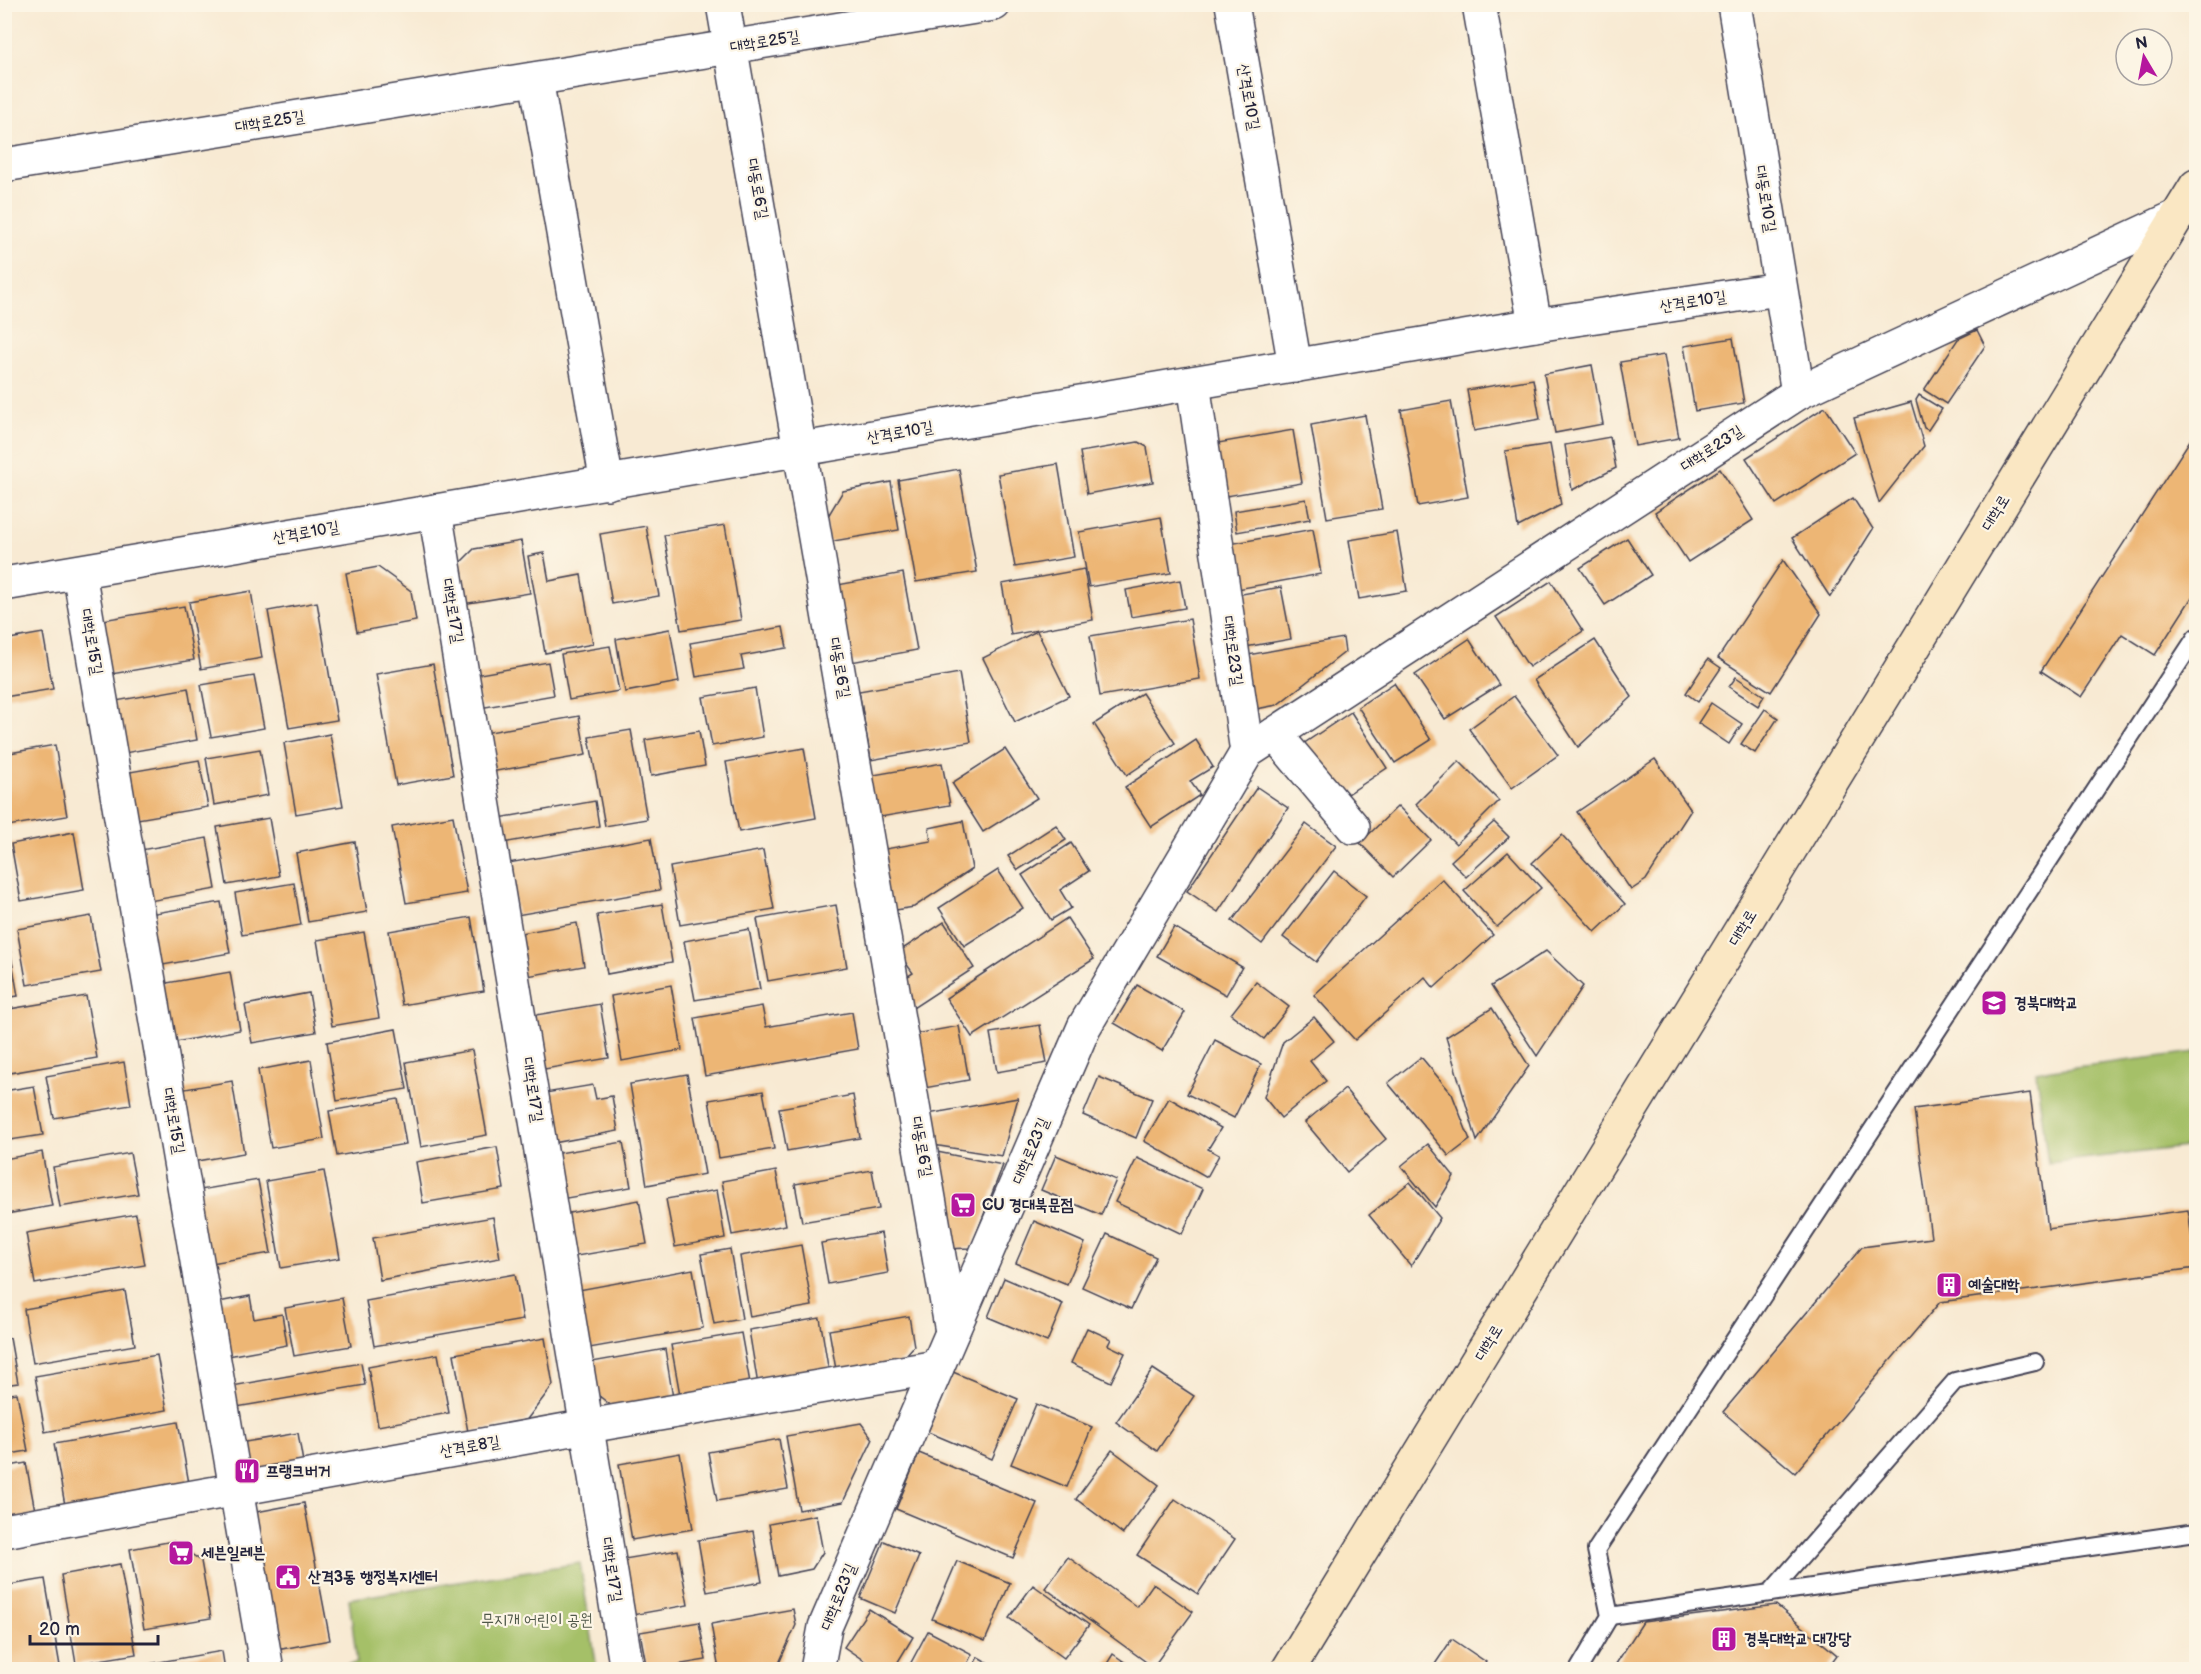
<svg xmlns="http://www.w3.org/2000/svg" width="2201" height="1674" font-family="'Balsamiq Sans','Poor Story',sans-serif">
<rect width="100%" height="100%" fill="#fcf5e5"/>
<filter id="ink" filterUnits="userSpaceOnUse"><feTurbulence type="fractalNoise" baseFrequency=".0167" numOctaves="2"/><feDisplacementMap in="SourceGraphic" scale="12" xChannelSelector="R" yChannelSelector="G"/><feConvolveMatrix kernelMatrix="1 2 1 2 8 2 1 2 1" color-interpolation-filters="sRGB"/></filter>
<filter id="wash" filterUnits="userSpaceOnUse"><feTurbulence type="fractalNoise" baseFrequency=".008" numOctaves="4" result="noise"/><feDisplacementMap in="SourceGraphic" scale="24" xChannelSelector="R" yChannelSelector="G"/><feGaussianBlur stdDeviation="1.35" result="paint"/><feColorMatrix in="noise" values="0 0 0 0 0 0 0 0 0 0 0 0 0 0 0 0 0 1.4 0 .05"/><feComposite in="paint" operator="in"/></filter>
<g filter="url(#wash)">
<rect width="100%" height="100%" fill="#f8ead3"/>
<g fill="#a5c067" stroke="#647151" stroke-width="1.5">
<path d="M2196,1052V1133L2194,1146L2048,1163L2036,1072Z"/>
<path d="M580,1563L597,1669H322L357,1663L349,1599Z"/>
</g>
<g id="blocks">
<g fill="#edb675">
<path d="M1977,330L1985,346L1946,404L1924,390L1958,339Z"/>
<path d="M1733,338L1744,403L1695,411L1684,346Z"/>
<path d="M1664,355L1679,438L1635,446L1620,362Z"/>
<path d="M1592,365L1603,424L1555,433L1544,374Z"/>
<path d="M1533,379L1540,419L1474,431L1467,390Z"/>
<path d="M1919,395L1942,409L1928,430L1924,428L1916,400Z"/>
<path d="M1451,401L1468,497L1418,506L1401,410Z"/>
<path d="M1911,402L1924,446L1879,503L1854,418Z"/>
<path d="M1825,407L1855,453L1776,504L1746,458Z"/>
<path d="M1365,415L1382,509L1327,518L1311,425Z"/>
<path d="M1293,430L1302,483L1221,497L1212,444Z"/>
<path d="M2196,431V591L2155,655L2122,634L2081,697L2041,671Z"/>
<path d="M1610,437L1616,468L1572,490L1565,445Z"/>
<path d="M1138,442L1147,447L1153,482L1087,494L1080,452Z"/>
<path d="M1550,444L1561,505L1518,527L1505,451Z"/>
<path d="M1058,464L1074,557L1015,567L998,474Z"/>
<path d="M959,469L977,572L916,582L898,480Z"/>
<path d="M1720,469L1753,520L1688,562L1655,512Z"/>
<path d="M891,482L899,530L828,542L825,521L843,491Z"/>
<path d="M1853,498L1873,529L1830,597L1792,538Z"/>
<path d="M1306,499L1310,519L1237,532L1234,511Z"/>
<path d="M1161,517L1171,573L1089,587L1079,532Z"/>
<path d="M725,525L741,620L681,630L664,535Z"/>
<path d="M646,526L659,596L612,604L600,534Z"/>
<path d="M1313,529L1321,574L1232,590L1224,545Z"/>
<path d="M1397,532L1407,591L1359,599L1349,540Z"/>
<path d="M1627,538L1651,575L1605,605L1580,568Z"/>
<path d="M521,541L530,593L463,604L456,567L474,549Z"/>
<path d="M544,553L549,581L581,575L593,644L545,653L528,556Z"/>
<path d="M1783,560L1821,614L1771,692L1718,658Z"/>
<path d="M378,567L411,591L416,621L357,632L346,573Z"/>
<path d="M1084,569L1093,620L1011,635L1002,584Z"/>
<path d="M903,573L917,650L846,663L832,586Z"/>
<path d="M1180,580L1185,608L1131,617L1126,590Z"/>
<path d="M1551,581L1583,631L1529,667L1496,617Z"/>
<path d="M1281,587L1291,639L1240,648L1231,596Z"/>
<path d="M251,591L262,658L201,669L189,602Z"/>
<path d="M317,602L337,720L289,728L268,611Z"/>
<path d="M184,606L194,660L100,676L91,622Z"/>
<path d="M1190,619L1200,679L1100,696L1090,636Z"/>
<path d="M783,627L787,648L741,656L744,669L696,677L690,643Z"/>
<path d="M670,629L679,682L625,692L616,639Z"/>
<path d="M1037,631L1069,696L1015,722L983,658Z"/>
<path d="M43,633L53,689L4,697V640Z"/>
<path d="M1343,638L1345,652L1277,705L1251,710L1242,656Z"/>
<path d="M1469,639L1499,685L1445,719L1415,675Z"/>
<path d="M1595,640L1632,697L1578,747L1534,680Z"/>
<path d="M610,646L619,691L569,700L561,654Z"/>
<path d="M1708,659L1721,668L1698,702L1686,693Z"/>
<path d="M548,662L554,695L480,708L474,675Z"/>
<path d="M433,664L453,775L396,785L376,674Z"/>
<path d="M959,673L971,742L871,760L859,691Z"/>
<path d="M254,676L264,728L211,737L201,685Z"/>
<path d="M1736,677L1764,696L1758,706L1729,687Z"/>
<path d="M1394,683L1431,740L1395,763L1358,707Z"/>
<path d="M188,688L197,740L119,754L110,702Z"/>
<path d="M755,688L763,737L712,746L703,697Z"/>
<path d="M1142,693L1175,743L1127,775L1094,724Z"/>
<path d="M1514,696L1558,755L1512,788L1469,729Z"/>
<path d="M1711,703L1742,724L1729,744L1698,723Z"/>
<path d="M1765,709L1778,718L1755,753L1741,744Z"/>
<path d="M1351,712L1387,768L1339,800L1303,744Z"/>
<path d="M579,716L586,755L491,772L484,733Z"/>
<path d="M631,730L647,819L605,826L589,737Z"/>
<path d="M699,731L705,766L651,776L645,740Z"/>
<path d="M330,734L343,806L296,814L284,743Z"/>
<path d="M1196,740L1213,767L1190,781L1200,795L1151,827L1125,787Z"/>
<path d="M55,745L67,816L8,826L4,808V754Z"/>
<path d="M804,748L816,818L739,832L726,762Z"/>
<path d="M260,749L268,795L214,805L206,758Z"/>
<path d="M1005,749L1037,798L983,832L952,783Z"/>
<path d="M1655,759L1691,810L1646,880L1631,890L1577,812Z"/>
<path d="M199,760L208,807L132,820L124,773Z"/>
<path d="M1459,761L1499,801L1456,844L1416,804Z"/>
<path d="M942,763L950,805L869,819L862,777Z"/>
<path d="M1257,787L1288,808L1218,912L1187,891Z"/>
<path d="M595,801L599,826L503,843L499,818Z"/>
<path d="M1398,806L1431,840L1393,877L1360,843Z"/>
<path d="M453,816L467,893L406,903L392,827Z"/>
<path d="M269,818L279,876L227,885L217,827Z"/>
<path d="M963,821L972,869L914,907L884,912L874,851L931,841L929,828Z"/>
<path d="M1494,822L1509,837L1466,877L1451,861Z"/>
<path d="M1306,824L1336,846L1262,944L1232,921Z"/>
<path d="M1056,825L1066,840L1018,870L1008,856Z"/>
<path d="M74,832L84,890L21,901L11,844Z"/>
<path d="M1562,835L1625,904L1595,932L1532,863Z"/>
<path d="M207,838L216,889L144,902L135,851Z"/>
<path d="M651,838L660,890L517,915L508,863Z"/>
<path d="M355,842L367,912L308,922L296,853Z"/>
<path d="M1071,843L1089,871L1060,890L1071,908L1051,920L1022,875Z"/>
<path d="M763,850L774,909L680,925L670,867Z"/>
<path d="M1508,852L1541,888L1497,927L1464,891Z"/>
<path d="M998,870L1023,908L964,946L939,908Z"/>
<path d="M1334,871L1366,896L1316,962L1283,937Z"/>
<path d="M1442,879L1493,935L1434,988L1425,977L1355,1040L1314,995Z"/>
<path d="M294,883L301,925L242,935L235,893Z"/>
<path d="M221,902L230,953L152,967L143,915Z"/>
<path d="M662,904L672,962L607,974L597,915Z"/>
<path d="M836,905L847,967L768,981L757,919Z"/>
<path d="M91,916L101,972L27,985L17,929Z"/>
<path d="M471,917L484,991L402,1005L389,931Z"/>
<path d="M1067,918L1094,959L972,1037L946,998Z"/>
<path d="M944,922L974,968L910,1010L894,985L913,973L898,952Z"/>
<path d="M577,923L584,966L522,977L515,934Z"/>
<path d="M1174,927L1242,967L1226,995L1157,956Z"/>
<path d="M749,929L760,989L695,1000L684,941Z"/>
<path d="M364,932L379,1018L332,1026L317,940Z"/>
<path d="M4,938H8L18,996L4,998Z"/>
<path d="M1546,951L1583,986L1537,1056L1491,986Z"/>
<path d="M230,972L240,1030L165,1044L155,985Z"/>
<path d="M1256,982L1289,1007L1264,1039L1231,1014Z"/>
<path d="M671,985L682,1050L622,1061L611,996Z"/>
<path d="M1137,985L1185,1012L1162,1051L1114,1023Z"/>
<path d="M309,993L316,1032L252,1043L245,1005Z"/>
<path d="M86,996L97,1058L4,1074V1010Z"/>
<path d="M600,1004L609,1058L539,1070L530,1016Z"/>
<path d="M762,1006L766,1027L852,1012L858,1049L705,1076L695,1018Z"/>
<path d="M1492,1008L1529,1066L1477,1141L1446,1037Z"/>
<path d="M1314,1017L1334,1041L1310,1061L1326,1081L1281,1118L1264,1097L1283,1042Z"/>
<path d="M1040,1025L1047,1063L997,1072L990,1033Z"/>
<path d="M959,1026L969,1080L919,1089L909,1035Z"/>
<path d="M396,1029L407,1089L337,1101L327,1042Z"/>
<path d="M1215,1040L1261,1064L1234,1118L1187,1094Z"/>
<path d="M472,1050L487,1135L421,1147L406,1062Z"/>
<path d="M1421,1057L1452,1094L1470,1140L1449,1156L1388,1083Z"/>
<path d="M311,1060L324,1139L271,1148L258,1070Z"/>
<path d="M124,1062L131,1105L54,1118L46,1076Z"/>
<path d="M687,1074L705,1174L647,1185L630,1084Z"/>
<path d="M1099,1077L1152,1099L1136,1138L1083,1115Z"/>
<path d="M232,1081L244,1153L192,1162L179,1090Z"/>
<path d="M593,1085L596,1099L612,1096L618,1131L548,1144L539,1094Z"/>
<path d="M34,1086L43,1135L4,1141V1091Z"/>
<path d="M1345,1089L1386,1139L1347,1172L1305,1122Z"/>
<path d="M763,1091L774,1149L719,1158L709,1100Z"/>
<path d="M2030,1093L2048,1229L2188,1210L2196,1268L1940,1302L1795,1473L1723,1412L1862,1247L1931,1238L1914,1109Z"/>
<path d="M853,1095L860,1138L787,1151L779,1108Z"/>
<path d="M1018,1098L1002,1156L927,1144L922,1115Z"/>
<path d="M1169,1098L1221,1128L1208,1149L1219,1155L1207,1177L1144,1141Z"/>
<path d="M398,1099L406,1144L337,1156L329,1111Z"/>
<path d="M623,1142L631,1187L561,1199L553,1154Z"/>
<path d="M1428,1144L1454,1176L1435,1207L1401,1166Z"/>
<path d="M497,1147L504,1189L423,1203L416,1162Z"/>
<path d="M927,1150L1003,1165L971,1248L943,1249Z"/>
<path d="M42,1152L52,1206L6,1214L4,1159Z"/>
<path d="M130,1153L138,1194L60,1207L53,1167Z"/>
<path d="M1056,1155L1116,1180L1101,1215L1041,1190Z"/>
<path d="M1137,1158L1203,1189L1182,1234L1115,1202Z"/>
<path d="M872,1170L879,1209L802,1222L795,1184Z"/>
<path d="M324,1171L340,1258L281,1268L266,1181Z"/>
<path d="M776,1171L786,1225L732,1235L722,1181Z"/>
<path d="M258,1180L271,1253L206,1264L194,1191Z"/>
<path d="M1410,1182L1440,1218L1411,1266L1369,1215Z"/>
<path d="M717,1190L725,1238L675,1247L666,1199Z"/>
<path d="M639,1200L647,1244L565,1258L558,1215Z"/>
<path d="M136,1214L145,1265L35,1284L26,1233Z"/>
<path d="M493,1217L500,1258L380,1280L373,1238Z"/>
<path d="M1034,1221L1085,1243L1067,1284L1016,1263Z"/>
<path d="M881,1233L888,1273L828,1284L821,1243Z"/>
<path d="M1107,1234L1156,1257L1131,1309L1082,1287Z"/>
<path d="M801,1245L812,1306L750,1317L740,1256Z"/>
<path d="M730,1249L742,1319L714,1324L701,1254Z"/>
<path d="M693,1269L703,1328L584,1349L573,1291Z"/>
<path d="M515,1274L523,1320L374,1346L366,1301Z"/>
<path d="M1004,1278L1063,1304L1047,1342L988,1317Z"/>
<path d="M125,1291L135,1345L33,1363L24,1309Z"/>
<path d="M250,1296L254,1319L282,1314L287,1345L217,1358L208,1304Z"/>
<path d="M342,1298L351,1346L294,1356L285,1308Z"/>
<path d="M909,1316L914,1346L891,1372L838,1381L829,1330Z"/>
<path d="M820,1318L830,1379L759,1391L749,1330Z"/>
<path d="M1087,1328L1111,1339L1108,1345L1125,1353L1111,1382L1071,1363Z"/>
<path d="M741,1333L752,1394L682,1406L671,1345Z"/>
<path d="M10,1338L18,1383L4,1385V1339Z"/>
<path d="M545,1338L553,1385L525,1422L468,1432L454,1354Z"/>
<path d="M665,1349L674,1404L622,1414L598,1395L592,1362Z"/>
<path d="M438,1354L449,1413L378,1426L368,1367Z"/>
<path d="M157,1355L167,1410L45,1432L35,1376Z"/>
<path d="M361,1363L365,1385L225,1409L221,1388Z"/>
<path d="M1153,1369L1194,1396L1157,1451L1116,1422Z"/>
<path d="M953,1372L1018,1399L992,1459L928,1432Z"/>
<path d="M17,1393L28,1451L4,1455V1395Z"/>
<path d="M1036,1404L1092,1427L1067,1487L1011,1464Z"/>
<path d="M178,1422L190,1489L66,1511L54,1444Z"/>
<path d="M861,1423L873,1439L843,1502L799,1510L786,1436Z"/>
<path d="M298,1433L304,1468L239,1480L233,1444Z"/>
<path d="M779,1439L788,1489L717,1501L708,1452Z"/>
<path d="M1112,1450L1159,1485L1123,1534L1076,1499Z"/>
<path d="M680,1453L693,1529L632,1540L619,1464Z"/>
<path d="M919,1453L1037,1503L1013,1558L896,1509Z"/>
<path d="M26,1463L36,1516L4,1522V1467Z"/>
<path d="M1175,1499L1235,1539L1198,1594L1137,1555Z"/>
<path d="M304,1503L330,1640L271,1651L246,1514Z"/>
<path d="M816,1515L823,1552L812,1569L778,1576L769,1524Z"/>
<path d="M753,1531L762,1582L707,1592L698,1540Z"/>
<path d="M173,1541L201,1561L211,1618L144,1629L130,1549Z"/>
<path d="M884,1541L919,1556L895,1613L860,1598Z"/>
<path d="M678,1550L688,1605L627,1616L618,1560Z"/>
<path d="M1068,1557L1137,1607L1153,1584L1193,1612L1153,1667L1045,1588Z"/>
<path d="M957,1561L1010,1583L985,1641L932,1619Z"/>
<path d="M120,1564L136,1654L76,1664L61,1575Z"/>
<path d="M45,1579L60,1666L38,1670H7L4,1586Z"/>
<path d="M1033,1585L1089,1625L1064,1658L1009,1618Z"/>
<path d="M1776,1605L1837,1655L1826,1670H1612L1643,1622Z"/>
<path d="M793,1609L796,1625L776,1670H719L711,1624Z"/>
<path d="M869,1609L913,1637L893,1670H878L844,1647Z"/>
<path d="M699,1622L706,1660L647,1670L640,1632Z"/>
<path d="M928,1631L972,1654L964,1670H907Z"/>
<path d="M1452,1639L1486,1662L1481,1670H1431Z"/>
<path d="M222,1651L225,1670H149L148,1664Z"/>
<path d="M1113,1654L1136,1670H1103Z"/>
<path d="M978,1657L1001,1670H971Z"/>
</g>
</g>
</g>
<g filter="url(#ink)">
<use href="#blocks" fill-opacity="0" stroke="#424052" stroke-width="1.5"/>
<g fill="none" stroke-linecap="round" stroke-linejoin="round">
<g stroke="#424052" stroke-width="20">
<g id="lane">
<path d="M1770,1593L1955,1381L2035,1362"/>
<path d="M1610,1616L2196,1532"/>
<path d="M1578,1670L1610,1616L1596,1550L2196,637"/>
</g>
</g>
<g stroke="#424052" stroke-width="36">
<g id="street">
<path d="M723,4L952,1332"/>
<path d="M1232,4L1295,366"/>
<path d="M1479,4L1535,325"/>
<path d="M1734,4L1798,393"/>
<path d="M536,79L607,483"/>
<path d="M4,165L994,4"/>
<path d="M1193,383L1247,752"/>
<path d="M435,511L627,1670"/>
<path d="M79,572L267,1670"/>
<path d="M4,584L1535,325L1779,289"/>
<path d="M1275,734L1353,827"/>
<path d="M4,1531L588,1426L937,1367"/>
<path d="M817,1670L825,1627L1084,1027L1247,752L1798,393L2178,216"/>
</g>
</g>
<g stroke="#424052" stroke-width="36">
<path id="secondary" d="M1288,1670L2196,186"/>
</g>
<use href="#lane" stroke="#fff" stroke-width="16"/>
<use href="#street" stroke="#fff" stroke-width="33"/>
<use href="#secondary" stroke="#fae7c3" stroke-width="33"/>
</g>
</g>
<defs>
<g id="university-square" transform="scale(1.35)"><rect x="-9" y="-9" width="18" height="18" rx="4" fill="#b5179e" stroke="#fcf5e5"/><path d="M0-5L7-2L0 1L-7-2ZM-4 1L0 2.5L4 1V4Q0 6-4 4Z" fill="#fff"/></g>
<g id="supermarket-square" transform="scale(1.35)"><rect x="-9" y="-9" width="18" height="18" rx="4" fill="#b5179e" stroke="#fcf5e5"/><path d="M-6-5.5h2.5l.6 2H6L4.5 2H-2.5L-4.4-4H-6ZM-1.5 3.2a1.3 1.3 0 1 0 .1 0ZM3 3.2a1.3 1.3 0 1 0 .1 0Z" fill="#fff"/></g>
<g id="building-square" transform="scale(1.35)"><rect x="-9" y="-9" width="18" height="18" rx="4" fill="#b5179e" stroke="#fcf5e5"/><path d="M-4-6H4V6H1V3H-1V6H-4ZM-2.5-4.3h1.7v1.8h-1.7ZM.8-4.3h1.7v1.8H.8ZM-2.5-1h1.7V.8h-1.7ZM.8-1h1.7V.8H.8Z" fill="#fff"/></g>
<g id="restaurant-square" transform="scale(1.35)"><rect x="-9" y="-9" width="18" height="18" rx="4" fill="#b5179e" stroke="#fcf5e5"/><path d="M-5-6h1v4h1v-4h1v4h1v-4h1v5L-1.5 .5V6h-2V.5L-5-1ZM5-6V6H3V1.5H1.5Q1.5-4 5-6Z" fill="#fff"/></g>
<g id="civic-square" transform="scale(1.35)"><rect x="-9" y="-9" width="18" height="18" rx="4" fill="#b5179e" stroke="#fcf5e5"/><path d="M-.6-6.5H3V-4.5H.6V-3L4-1V1h2V6H-6V1h2V-1L-.6-3ZM-1.2 2.5V6h2.4V2.5Z" fill="#fff"/></g>
</defs>
<g fill-rule="evenodd">
<use href="#university-square" x="1994" y="1003"/>
<use href="#supermarket-square" x="963" y="1205"/>
<use href="#building-square" x="1949" y="1285"/>
<use href="#restaurant-square" x="247" y="1471"/>
<use href="#supermarket-square" x="181" y="1553"/>
<use href="#civic-square" x="288" y="1577"/>
<use href="#building-square" x="1724" y="1639"/>
</g>
<g text-anchor="middle" dominant-baseline="central" stroke-width="4.5" stroke-linejoin="round" paint-order="stroke">
<g font-size="16" fill="#22223b" stroke="#fcf5e5">
<text transform="translate(765 42) rotate(-9)">대학로25길</text>
<text transform="translate(1248 97) rotate(80)">산격로10길</text>
<text transform="translate(270 122) rotate(-9)">대학로25길</text>
<text transform="translate(757 189) rotate(80)">대동로6길</text>
<text transform="translate(1765 199) rotate(81)">대동로10길</text>
<text transform="translate(1693 302) rotate(-9)">산격로10길</text>
<text transform="translate(900 433) rotate(-10)">산격로10길</text>
<text transform="translate(1712 449) rotate(-33)">대학로23길</text>
<text transform="translate(1996 513) rotate(-59)">대학로</text>
<text transform="translate(306 533) rotate(-10)">산격로10길</text>
<text transform="translate(452 611) rotate(80)">대학로17길</text>
<text transform="translate(91 642) rotate(80)">대학로15길</text>
<text transform="translate(1232 651) rotate(82)">대학로23길</text>
<text transform="translate(839 668) rotate(80)">대동로6길</text>
<text transform="translate(1743 928) rotate(-59)">대학로</text>
<text transform="translate(532 1090) rotate(81)">대학로17길</text>
<text transform="translate(173 1121) rotate(80)">대학로15길</text>
<text transform="translate(921 1147) rotate(80)">대동로6길</text>
<text transform="translate(1031 1151) rotate(-67)">대학로23길</text>
<text transform="translate(1489 1343) rotate(-59)">대학로</text>
<text transform="translate(470 1447) rotate(-10)">산격로8길</text>
<text transform="translate(611 1570) rotate(81)">대학로17길</text>
<text transform="translate(839 1597) rotate(-68)">대학로23길</text>
</g>
<g font-size="16" font-weight="bold" fill="#22223b" stroke="#fcf5e5" text-anchor="start">
<text x="2014" y="1003">경북대학교</text>
<text x="982" y="1205">CU 경대북문점</text>
<text x="1968" y="1285">예술대학</text>
<text x="266" y="1471">프랭크버거</text>
<text x="201" y="1553">세븐일레븐</text>
<text x="308" y="1577">산격3동 행정복지센터</text>
<text x="1744" y="1639">경북대학교 대강당</text>
</g>
<g font-size="16" fill="#50594a" stroke="#fcf5e5">
<text x="537" y="1620">무지개 어린이 공원</text>
</g>
</g>
<rect width="2201" height="1674" fill="none" stroke="#fcf5e5" stroke-width="24"/>
<g transform="translate(2144 57) rotate(350)"><circle r="28" fill="#fcf5e5" stroke="#a5a1a1" stroke-width="1.5"/>
<path d="M0-4.5L10 22L0 15L-10 22Z" fill="#b5179e"/>
<text y="-9" font-size="16" font-weight="bold" text-anchor="middle" fill="#22223b">N</text>
</g>
<path d="M30 1635v9h128v-9" fill="none" stroke="#22223b" stroke-width="3"/>
<text x="39" y="1635" font-size="18" fill="#22223b" stroke="#fcf5e5" stroke-width="4.5" paint-order="stroke">20 m</text>
</svg>
